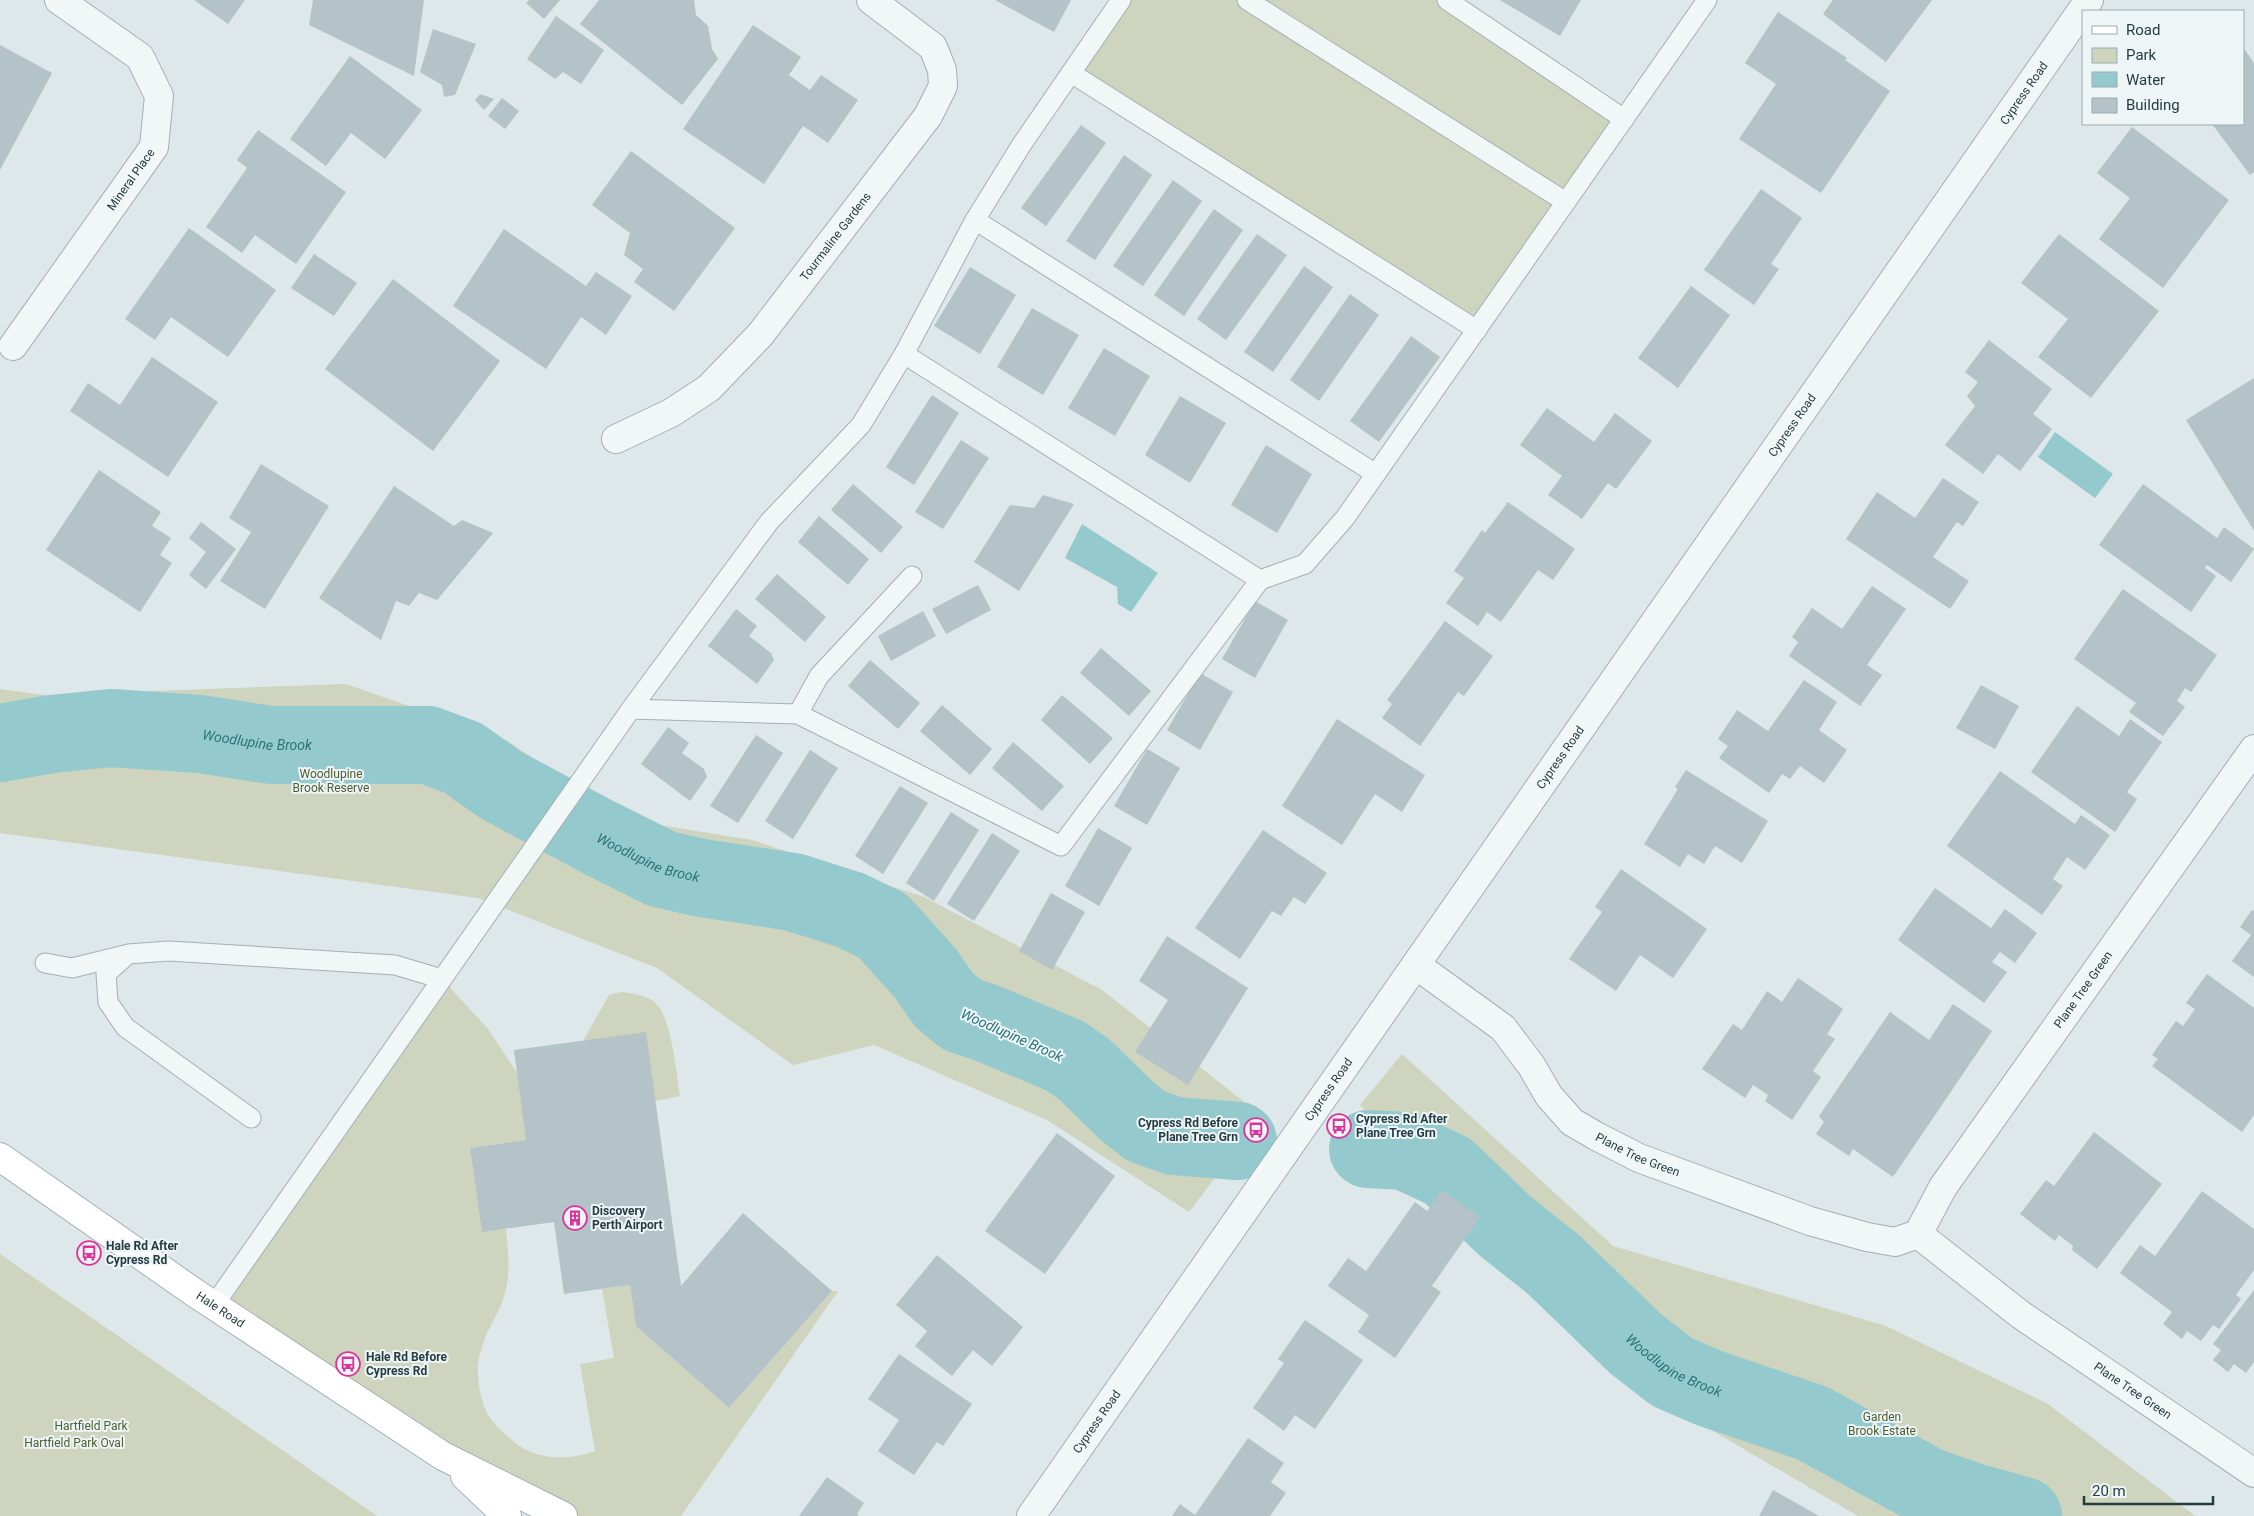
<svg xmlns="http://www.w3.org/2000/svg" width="2254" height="1516" font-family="Roboto,sans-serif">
<rect width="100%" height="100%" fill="#dee7e9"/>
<g fill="#ced4be">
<path d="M1121,0H1447L1624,119L1477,330L1071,73Z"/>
<path d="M346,684L506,740L622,819L752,840L924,897L1102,990L1262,1116L1189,1212L1047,1120L874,1045L793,1065L657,968L478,898L0,833V689L44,695Z"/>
<path d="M442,979L488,1029L518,1074L526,1140L470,1148L482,1231L506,1229C508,1250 511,1272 505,1293C501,1309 491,1323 485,1338C483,1346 478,1356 478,1364C477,1382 481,1408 493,1422C500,1431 509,1438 518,1445C540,1461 571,1460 595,1451L580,1364L614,1358L602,1289L630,1285L636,1326L729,1408L832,1291H838L681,1516H563L214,1305Z"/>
<path d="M622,992C635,994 649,995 658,1006C671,1021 677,1075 680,1096L655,1101L583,1041L609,995Z"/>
<path d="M1402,1054L1613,1246L1886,1326L2048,1404L2195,1516H1858L1643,1390L1511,1270L1360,1105Z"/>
<path d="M0,1254L377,1516H0Z"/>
</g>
<g fill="#94cacd">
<path d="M2055,432L2113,474L2095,498L2038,457Z"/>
<path d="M1082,524L1158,573L1131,612L1118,604L1117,587L1065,558Z"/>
</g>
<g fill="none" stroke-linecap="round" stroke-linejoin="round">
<g stroke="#94cacd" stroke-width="78">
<path id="s1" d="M0,743L52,734L111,728L200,734L271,745H428L463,758L501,785L598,837L662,869L702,878L793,892L850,910L883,926L926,974L944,1000L962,1015L987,1023L1065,1056L1085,1070L1128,1112L1146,1126L1174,1136L1238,1141"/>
<path id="s2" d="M1368,1149L1405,1151L1448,1171L1505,1226L1553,1264L1636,1344L1672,1372L1709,1388L1812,1423L1927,1486L1973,1502L2023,1516"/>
</g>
</g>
<g fill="#b4c3c7">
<path d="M194,0H245L228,24Z"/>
<path d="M313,0H424L414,76L309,25Z"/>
<path d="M529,0H560L544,19L526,3Z"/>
<path d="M599,0H694L696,15L708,26L712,49L718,59L682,105L580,24Z"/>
<path d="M995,0H1071L1054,32Z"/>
<path d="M1500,0H1581L1560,36Z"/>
<path d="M1833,0H1932L1886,62L1823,14Z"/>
<path d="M1778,12L1847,58L1845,60L1890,91L1821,193L1739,139L1776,84L1745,63Z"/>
<path d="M556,16L604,50L581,84L563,72L555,79L527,59Z"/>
<path d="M753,25L801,57L789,75L810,90L821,75L858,100L828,143L803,126L764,184L683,129Z"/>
<path d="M433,29L476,44L455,95L444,97L442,85L420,72Z"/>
<path d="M0,45L52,73L0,170Z"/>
<path d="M2243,47L2254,63V172L2250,175L2212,124H2243Z"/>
<path d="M350,56L422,110L385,159L351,133L326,166L290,139Z"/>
<path d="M480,94L494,99L484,110L475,100Z"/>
<path d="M502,98L519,111L505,129L488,116Z"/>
<path d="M1081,125L1106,143L1046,226L1021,208Z"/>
<path d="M2132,127L2229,200L2163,288L2099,239L2130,198L2097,173Z"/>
<path d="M258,130L346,192L296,264L255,235L242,253L206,227L247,168L237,160Z"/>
<path d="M631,151L735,228L674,311L634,282L643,269L624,255L630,233L592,205Z"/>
<path d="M1124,155L1152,175L1095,260L1066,241Z"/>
<path d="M1173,180L1202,201L1143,286L1113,266Z"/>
<path d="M1761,189L1802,218L1771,264L1779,269L1754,305L1704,270Z"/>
<path d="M1214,209L1243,230L1184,316L1154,295Z"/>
<path d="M189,228L276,290L228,357L171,317L155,340L125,319Z"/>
<path d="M504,229L586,286L596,272L632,296L606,335L581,317L546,369L453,306Z"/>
<path d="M1257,234L1287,255L1226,340L1197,319Z"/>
<path d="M2059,234L2159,311L2091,398L2038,357L2068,319L2021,283Z"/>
<path d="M314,254L357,283L334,316L291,288Z"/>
<path d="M1304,266L1333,287L1273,372L1244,352Z"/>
<path d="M970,267L1016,295L980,354L934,326Z"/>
<path d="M393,279L500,361L433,451L325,369Z"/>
<path d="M1691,286L1730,315L1678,388L1638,358Z"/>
<path d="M1350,294L1379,315L1319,401L1290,380Z"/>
<path d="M1032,308L1079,335L1043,395L997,367Z"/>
<path d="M1411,336L1440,357L1379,442L1350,421Z"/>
<path d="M1989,340L2052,389L2033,414L2052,429L2020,471L1998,454L1983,474L1945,445L1975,406L1967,396L1978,382L1965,372Z"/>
<path d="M1104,348L1150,376L1115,436L1068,408Z"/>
<path d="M152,357L218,402L168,477L70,411L88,383L120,405Z"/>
<path d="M2254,378V531L2186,420Z"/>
<path d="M932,395L959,413L914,485L886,467Z"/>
<path d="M1180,396L1226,423L1190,483L1145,455Z"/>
<path d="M1547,408L1594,442L1615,413L1652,441L1616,489L1608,483L1582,519L1548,495L1562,476L1520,445Z"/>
<path d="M961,440L989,458L943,529L915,512Z"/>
<path d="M1266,445L1312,474L1277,533L1231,505Z"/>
<path d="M261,464L329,506L265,609L220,581L251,532L229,518Z"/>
<path d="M99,470L161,512L152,526L171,538L160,555L172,563L140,612L46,550Z"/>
<path d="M1943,478L1979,502L1963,526L1957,522L1933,557L1969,581L1950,609L1846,539L1877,492L1915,518Z"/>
<path d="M853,484L903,527L881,553L831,510Z"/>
<path d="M2143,484L2217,538L2224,527L2254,549L2231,582L2207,565L2205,568L2216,576L2191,612L2099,545Z"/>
<path d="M394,486L454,526L462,520L493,533L437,600L419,593L409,606L396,601L381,640L319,598Z"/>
<path d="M1043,495L1074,504L1019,591L974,562L1010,505L1034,508Z"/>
<path d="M1508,502L1575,549L1553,580L1538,570L1501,622L1487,612L1478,626L1446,603L1464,578L1454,571L1482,530L1485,533Z"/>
<path d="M819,516L869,559L848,585L798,542Z"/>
<path d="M201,522L236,549L206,589L189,575L206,552L189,538Z"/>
<path d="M777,574L826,617L805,642L755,599Z"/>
<path d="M978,585L991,610L946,634L932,609Z"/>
<path d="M1872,586L1906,609L1867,665L1882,675L1860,706L1789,656L1798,642L1792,637L1812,608L1842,629Z"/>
<path d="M2123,589L2217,655L2191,692L2185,688L2177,701L2185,707L2163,736L2129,712L2136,703L2074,659Z"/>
<path d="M1255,601L1288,620L1255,678L1222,659Z"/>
<path d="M736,609L757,626L749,636L771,653L774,660L757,684L708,646Z"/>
<path d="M923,611L936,636L891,661L878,636Z"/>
<path d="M1445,621L1493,656L1464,696L1458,692L1420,746L1382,718L1392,704L1387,700Z"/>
<path d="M1101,648L1151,691L1129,716L1080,673Z"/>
<path d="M870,660L920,703L898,729L848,686Z"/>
<path d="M1200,673L1233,692L1200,750L1167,730Z"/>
<path d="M1804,680L1837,702L1819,730L1847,750L1824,783L1800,766L1790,779L1782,774L1769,793L1719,758L1728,746L1718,739L1737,710L1768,731Z"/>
<path d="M1981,685L2019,706L1995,749L1956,728Z"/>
<path d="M1062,695L1113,738L1090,764L1041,720Z"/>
<path d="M942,705L992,749L970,775L920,731Z"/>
<path d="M2077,706L2119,736L2130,719L2162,742L2127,792L2137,799L2115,832L2031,772Z"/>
<path d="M1337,719L1425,775L1402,812L1375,794L1342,845L1282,806Z"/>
<path d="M668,727L689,743L682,753L704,769L707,777L690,801L641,764Z"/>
<path d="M756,735L783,753L738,823L710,806Z"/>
<path d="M1013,742L1064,786L1042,811L992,768Z"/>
<path d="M1147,749L1180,768L1147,825L1114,806Z"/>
<path d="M810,750L838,768L793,839L765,821Z"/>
<path d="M1686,770L1768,821L1742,863L1715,846L1704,864L1688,854L1680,867L1644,844L1678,789L1675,787Z"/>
<path d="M2000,771L2075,824L2081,815L2110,835L2085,870L2067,857L2053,879L2063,886L2042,915L1947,846Z"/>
<path d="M900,786L928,803L883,874L855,856Z"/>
<path d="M951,812L979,830L934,901L906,883Z"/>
<path d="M1098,828L1132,848L1099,906L1065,886Z"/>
<path d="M1263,830L1327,873L1305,904L1294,897L1281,916L1272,911L1240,959L1195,928Z"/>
<path d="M992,833L1020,851L974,921L947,904Z"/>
<path d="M1621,869L1707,929L1673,978L1640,955L1616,991L1569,959L1602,912L1595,907Z"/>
<path d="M1935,888L1991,928L2005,909L2037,933L2015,963L2000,952L1992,962L2007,972L1984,1003L1898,940Z"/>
<path d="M1051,893L1085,912L1052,970L1019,951Z"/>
<path d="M2252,910L2254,911V977L2232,961L2251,935L2240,927Z"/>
<path d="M1167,936L1248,988L1188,1085L1135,1052L1168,1000L1139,981Z"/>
<path d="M2207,974L2254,1008V1115L2242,1132L2152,1066L2158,1059L2152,1055L2176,1021L2183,1026L2195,1009L2186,1003Z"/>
<path d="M1798,978L1843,1009L1827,1034L1835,1039L1813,1071L1821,1077L1792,1120L1765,1101L1768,1095L1753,1085L1745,1098L1702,1069L1733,1024L1742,1030L1767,991L1782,1002Z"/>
<path d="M1953,1004L1992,1031L1893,1177L1853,1149L1849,1156L1816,1134L1824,1122L1819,1116L1890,1012L1929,1040Z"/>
<path d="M646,1032L681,1286L743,1213L832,1291L729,1408L636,1326L630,1285L564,1294L554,1222L482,1232L470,1148L526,1140L514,1050Z"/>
<path d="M2094,1132L2162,1184L2097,1269L2072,1250L2073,1246L2059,1235L2055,1241L2020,1214L2046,1180L2054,1186Z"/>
<path d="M1057,1133L1115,1176L1045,1274L985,1231Z"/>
<path d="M1442,1190L1480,1217L1432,1286L1441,1292L1395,1358L1358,1332L1369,1315L1328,1286L1348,1258L1366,1271L1415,1202L1427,1211Z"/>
<path d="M2202,1191L2254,1229V1270L2236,1295L2241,1299L2219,1329L2213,1325L2201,1341L2187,1331L2182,1339L2163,1324L2172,1312L2120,1273L2140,1245L2155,1256Z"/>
<path d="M937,1255L1023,1327L992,1366L973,1350L952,1376L915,1346L927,1331L896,1305Z"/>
<path d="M2254,1290V1362L2246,1373L2234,1364L2228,1372L2213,1360L2221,1350L2213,1344Z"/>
<path d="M1305,1320L1363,1360L1315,1429L1295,1415L1284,1431L1253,1408L1284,1363L1278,1359Z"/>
<path d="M899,1354L972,1404L943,1446L937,1442L914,1475L878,1451L899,1420L868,1399Z"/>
<path d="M1248,1438L1284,1463L1271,1482L1286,1493L1270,1516H1172L1180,1504L1195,1515Z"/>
<path d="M827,1477L864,1503L857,1514L859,1516H799Z"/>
<path d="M1773,1490L1819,1516H1759Z"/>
</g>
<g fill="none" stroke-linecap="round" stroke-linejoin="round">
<g stroke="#a3b1b4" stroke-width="21">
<g id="service">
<path d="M1247,0L1566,202"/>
<path d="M1447,0L1624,119"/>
<path d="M1071,73L1477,330"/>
<path d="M975,220L1022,144L1121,0"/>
<path d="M904,354L1260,580"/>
<path d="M1376,474L975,220L904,354L861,425L769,522L631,709L798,714L1061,846L1260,580L1305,564L1345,518L1707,0"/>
<path d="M798,714L819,676L912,576"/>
<path d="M45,963L72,968L125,955"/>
<path d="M251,1118L125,1027L108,1002L106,974L128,954L169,951L395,965L442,979"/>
<path d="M214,1305L631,709"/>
</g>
</g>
<g stroke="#a3b1b4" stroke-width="30">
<g id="minor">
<path id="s3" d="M13,346L154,147L159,96L140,57L59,0"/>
<path id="s4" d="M616,439L671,413L709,388L760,335L928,116L943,86L942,70L933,47L871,0"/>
<path id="s5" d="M1416,965L1503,1028L1531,1065L1549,1096L1572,1122L1596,1136L1639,1158L1810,1221L1867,1237L1895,1242L1918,1234L1943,1187L2254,749"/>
<path id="s6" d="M1918,1234L2021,1315L2254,1473"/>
</g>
</g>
<g stroke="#a3b1b4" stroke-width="30">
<g id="tertiary">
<path id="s7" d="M1031,1516L2089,0"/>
</g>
</g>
<g stroke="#a3b1b4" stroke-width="30">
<g id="secondary">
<path id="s8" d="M0,1157L195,1293L443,1456L563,1516"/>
<path d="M465,1476L507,1516"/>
</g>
</g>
<use href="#service" stroke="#f1f6f7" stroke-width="19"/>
<use href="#minor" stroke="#f1f6f7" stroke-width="28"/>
<use href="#tertiary" stroke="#f1f6f7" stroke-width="28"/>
<use href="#secondary" stroke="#fff" stroke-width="28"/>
</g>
<defs>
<g id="bus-ring" transform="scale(1.25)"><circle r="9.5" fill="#edf5f6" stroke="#dd349b" stroke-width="1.5"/><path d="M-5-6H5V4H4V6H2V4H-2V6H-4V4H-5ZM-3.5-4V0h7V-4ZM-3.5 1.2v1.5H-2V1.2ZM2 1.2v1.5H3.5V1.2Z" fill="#dd349b"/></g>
<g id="building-ring" transform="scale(1.25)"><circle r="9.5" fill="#edf5f6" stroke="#dd349b" stroke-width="1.5"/><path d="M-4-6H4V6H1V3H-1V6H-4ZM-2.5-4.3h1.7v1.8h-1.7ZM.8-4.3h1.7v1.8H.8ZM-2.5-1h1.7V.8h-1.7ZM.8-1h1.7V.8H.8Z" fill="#dd349b"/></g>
</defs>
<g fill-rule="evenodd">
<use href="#bus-ring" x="1339" y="1126"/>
<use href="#bus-ring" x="1256" y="1130"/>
<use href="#building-ring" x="575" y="1218"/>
<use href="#bus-ring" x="89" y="1253"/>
<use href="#bus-ring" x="348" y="1364"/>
</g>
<g text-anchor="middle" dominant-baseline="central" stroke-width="4" stroke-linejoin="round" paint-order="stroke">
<g font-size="12" fill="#253d42" stroke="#edf5f6">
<text stroke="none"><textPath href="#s7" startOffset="1735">Cypress Road</textPath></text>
<text stroke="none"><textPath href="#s3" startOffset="204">Mineral Place</textPath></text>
<text stroke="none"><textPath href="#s4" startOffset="304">Tourmaline Gardens</textPath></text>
<text stroke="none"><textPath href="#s7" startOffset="1330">Cypress Road</textPath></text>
<text stroke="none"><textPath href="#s7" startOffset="925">Cypress Road</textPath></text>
<text stroke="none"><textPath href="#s5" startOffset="890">Plane Tree Green</textPath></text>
<text stroke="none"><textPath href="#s7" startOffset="520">Cypress Road</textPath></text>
<text stroke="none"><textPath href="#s5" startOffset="298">Plane Tree Green</textPath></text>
<text stroke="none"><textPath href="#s8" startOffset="268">Hale Road</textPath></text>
<text stroke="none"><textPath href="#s6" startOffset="266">Plane Tree Green</textPath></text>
<text stroke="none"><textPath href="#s7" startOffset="115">Cypress Road</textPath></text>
</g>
<g font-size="12" fill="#4f5f31" stroke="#edf5f6">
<text x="331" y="774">Woodlupine<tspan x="331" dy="14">Brook Reserve</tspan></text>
<text x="1882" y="1417">Garden<tspan x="1882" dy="14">Brook Estate</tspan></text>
<text x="91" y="1426">Hartfield Park</text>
<text x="74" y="1443">Hartfield Park Oval</text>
</g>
<g font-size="12" font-weight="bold" fill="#253d42" stroke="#edf5f6" text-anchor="start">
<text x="1356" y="1119">Cypress Rd After<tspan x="1356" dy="14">Plane Tree Grn</tspan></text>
<text x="1238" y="1123" text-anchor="end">Cypress Rd Before<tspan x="1238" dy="14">Plane Tree Grn</tspan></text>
<text x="592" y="1211">Discovery<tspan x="592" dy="14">Perth Airport</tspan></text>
<text x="106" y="1246">Hale Rd After<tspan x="106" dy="14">Cypress Rd</tspan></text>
<text x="366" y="1357">Hale Rd Before<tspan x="366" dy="14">Cypress Rd</tspan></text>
</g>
<g font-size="14" font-style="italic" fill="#2b737a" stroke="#edf5f6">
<text stroke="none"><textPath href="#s1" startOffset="259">Woodlupine Brook</textPath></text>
<text stroke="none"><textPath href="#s1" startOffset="679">Woodlupine Brook</textPath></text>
<text transform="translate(1012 1035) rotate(24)">Woodlupine Brook</text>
<text stroke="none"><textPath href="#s2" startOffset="384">Woodlupine Brook</textPath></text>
</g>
</g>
<rect x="2082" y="10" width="162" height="115" fill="#edf5f6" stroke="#9dabae"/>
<rect x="2092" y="26" width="25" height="8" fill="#ffffff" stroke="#9dabae"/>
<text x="2126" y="35" font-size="15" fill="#253d42">Road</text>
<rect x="2092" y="48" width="25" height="15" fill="#ced4be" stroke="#9dabae"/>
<text x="2126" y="60" font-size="15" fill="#253d42">Park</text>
<rect x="2092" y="72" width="25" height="15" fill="#94cacd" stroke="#9dabae"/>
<text x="2126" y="85" font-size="15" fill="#253d42">Water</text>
<rect x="2092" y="98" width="25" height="15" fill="#b4c3c7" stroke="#9dabae"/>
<text x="2126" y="110" font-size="15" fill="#253d42">Building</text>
<path d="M2084 1496v8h129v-8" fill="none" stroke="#253d42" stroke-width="2.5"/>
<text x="2092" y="1496" font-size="15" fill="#253d42" stroke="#edf5f6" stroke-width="4" paint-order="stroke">20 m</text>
</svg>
